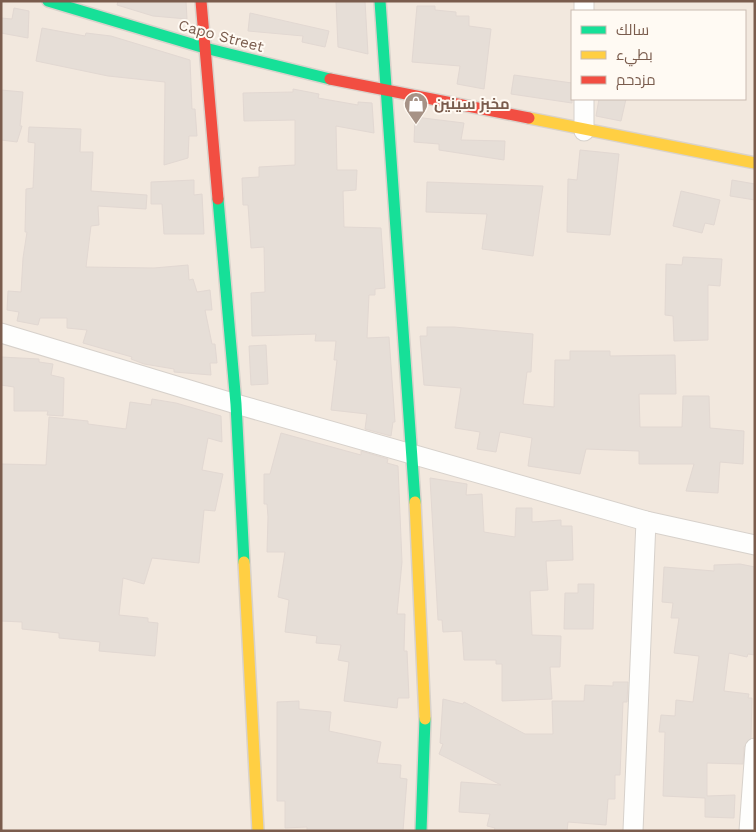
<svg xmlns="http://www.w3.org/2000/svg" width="756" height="832" font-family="'Work Sans',Cairo,sans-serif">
<rect width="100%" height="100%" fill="#f9f5f0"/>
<path fill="#f2e8de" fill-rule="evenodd" d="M1,1H755V831H1ZM572,11H745V99H572Z"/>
<g fill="#e6ded7" stroke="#e2d8d2">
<path d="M118,1H186L187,19L153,16L117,5Z"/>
<path d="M336,1H365L368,54L338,47Z"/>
<path d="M417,6H435V10L456,12V16H469V26L491,29L484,89L457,84L460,66L412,62Z"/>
<path d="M14,8L29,11L28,38L1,33V18L12,19Z"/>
<path d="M250,13L329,31L325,47L302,42L303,36L248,31Z"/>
<path d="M42,28L85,36L86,33L111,36L190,60L192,109H195L197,136H189L188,158L164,165L165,82L108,76L36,61Z"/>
<path d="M514,75L572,83V103L511,94Z"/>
<path d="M293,89L319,94L318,98L358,105V102L372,103L374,133L336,126L337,170H357L356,190L343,191L344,227L381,228L385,288L375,289V295H369L367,338L389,337L395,422H393L391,436L365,429L367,414L331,410L337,360H334L336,341H315L316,334L252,336L251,293L265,292L264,247L251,248L248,205H243L242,178L259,177V167L295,165V120L244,121L243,93L293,92Z"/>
<path d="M1,90L23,92L20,126H22L17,142L1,140Z"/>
<path d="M599,99H626L621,121L596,116Z"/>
<path d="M415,117L464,123L461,140L505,141L504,160L439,150V144L414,142Z"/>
<path d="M29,127L81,129L80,152H93L91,191L147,195L146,209L98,206L99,225L91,226L86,267L154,268L188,265L189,280L193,279L197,292L210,290L212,310H205L212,344H215L217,363H210L211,375L174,372V369L144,364L131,359L132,357L83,343L87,330L67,328V318H40L38,325L17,321L19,312L7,310L8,291L21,292L23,258L27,232H25L26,189L33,188L35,143L28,142Z"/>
<path d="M580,150L619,154L610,235L567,232L568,179L577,180Z"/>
<path d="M194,180V195L202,194L204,234H164L162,204H151V182Z"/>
<path d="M732,180L755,184V200L730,196Z"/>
<path d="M427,182L543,186L533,256L482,249L487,214L426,212Z"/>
<path d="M681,191L720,200L714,225L705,223L702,233L673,226Z"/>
<path d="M683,257L722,259L720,286L708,285V340L674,341L673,316L665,315L666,264L682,265Z"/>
<path d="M427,327H454L533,334L531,372H527L523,404L554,407L555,360H570V351H610V356L675,355L676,394H639L640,427H682L683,396H709L710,428L744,431L743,464L720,462L718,493L686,491L694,464H639V451L586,449L580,474L528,466L532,438L500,432L496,452L477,449L480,432L455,428L461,388L424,385L420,336H427Z"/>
<path d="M266,345L268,384L251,385L249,346Z"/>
<path d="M1,357L39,359V362L53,364L51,375L64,378L63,416L47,415L48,411H14V387L1,385Z"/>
<path d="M152,399L176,403L221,416L222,442L208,438L202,470L223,474L215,511L204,510L199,563L152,558L144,584L123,578L119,615L148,618V622L158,623L155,656L99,651L100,642L59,638V633L22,629V622L1,621V464L46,465L49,417L88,421V424L126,429L130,402L151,405Z"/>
<path d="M281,433L361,455V451L388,459L387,463L398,466L402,562L397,614H405L404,651H407L409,698H398L397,708L344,701L349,662L338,660L341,645L316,643L317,636L285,632L289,600L278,597L285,552H267L268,517L267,504H264V474H270Z"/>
<path d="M430,478L467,484L466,495L482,494L484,532L515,537L516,508H532V522L561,520V526H572L573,560L546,561L548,590L530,591L532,635L561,636L560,667H550L552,699L502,701V664H496V660H464L462,631L443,632L442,620H438Z"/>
<path d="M740,564L755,567V655L748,654L747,657L729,653L724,691L749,694L748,698H752L751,738L744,747L743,764L707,763V796L735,795L734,818L705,817V798L663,796L665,732H659L661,715L675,716L676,700L693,702L699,656L674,653L679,618H671L673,603L662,602L664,567L714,571V565Z"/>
<path d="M578,584H594L593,629H564L565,593H578Z"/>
<path d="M613,682H628L627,702H623L620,775H615V799H608L606,825L568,822L567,831H494L495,828L487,826L490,814L459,812L461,782L501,785L439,754L443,744L440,743L443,699L463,704L464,702L525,734H553L552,701H584L585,685L613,686Z"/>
<path d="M299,701V709L331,712L329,731L381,742L377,763L401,765L400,778L407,779L403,831H307V827L285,828V801H277V702Z"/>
</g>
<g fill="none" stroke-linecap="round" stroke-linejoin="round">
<g stroke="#d7d1cb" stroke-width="21">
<g id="street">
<path d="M584,11V1"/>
<path d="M584,131V99"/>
<path d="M1,333L236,404L646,521L755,545"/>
<path d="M633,831L646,521"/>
<path d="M749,831L755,748"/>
</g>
</g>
<g stroke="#d9d2cb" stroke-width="14">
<g id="fast">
<path d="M48,1L205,48L330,79"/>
<path d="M380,1L415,502"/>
<path d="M218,199L236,404L244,562"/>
<path d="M421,831L425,719"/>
</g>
</g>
<g stroke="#d9d2cb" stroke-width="14">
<g id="slow">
<path d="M529,118L755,163"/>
<path d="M415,502L425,719"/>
<path d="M244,562L258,831"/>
</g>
</g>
<g stroke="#d9d2cb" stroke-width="14">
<g id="jam">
<path d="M201,1L218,199"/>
<path d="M330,79L529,118"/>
</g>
</g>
<use href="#street" stroke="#fefefd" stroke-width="19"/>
<use href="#fast" stroke="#16e098" stroke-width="11"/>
<use href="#slow" stroke="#ffcf43" stroke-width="11"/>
<use href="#jam" stroke="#f24e42" stroke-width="11"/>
</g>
<defs>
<g id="shop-pin" transform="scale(1.25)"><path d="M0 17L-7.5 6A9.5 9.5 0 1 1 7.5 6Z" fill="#a69286" stroke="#fffaf3"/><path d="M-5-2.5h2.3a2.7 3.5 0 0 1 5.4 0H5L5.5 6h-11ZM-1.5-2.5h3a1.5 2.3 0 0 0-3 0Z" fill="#fff"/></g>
</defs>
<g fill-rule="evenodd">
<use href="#shop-pin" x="416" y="104"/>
</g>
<g text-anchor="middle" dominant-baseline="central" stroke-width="4" stroke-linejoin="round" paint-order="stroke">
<g font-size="15" fill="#7a5c4d" stroke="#fffaf3">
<text transform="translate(221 36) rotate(15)">Capo Street</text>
</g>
<g font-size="15" font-weight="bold" fill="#7a5c4d" stroke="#fffaf3" text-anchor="start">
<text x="434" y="104">مخبز سينين</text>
</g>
</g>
<rect width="756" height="832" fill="none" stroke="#7a5c4d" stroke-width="5"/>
<rect x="571" y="10" width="175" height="90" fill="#fffaf3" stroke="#cabbb1"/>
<rect x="581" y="26" width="25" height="8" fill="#16e098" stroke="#cabbb1"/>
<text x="616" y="35" font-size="15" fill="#7a5c4d">سالك</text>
<rect x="581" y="51" width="25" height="8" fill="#ffcf43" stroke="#cabbb1"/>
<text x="616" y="60" font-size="15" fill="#7a5c4d">بطيء</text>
<rect x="581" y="76" width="25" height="8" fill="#f24e42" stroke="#cabbb1"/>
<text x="616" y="85" font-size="15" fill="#7a5c4d">مزدحم</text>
</svg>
